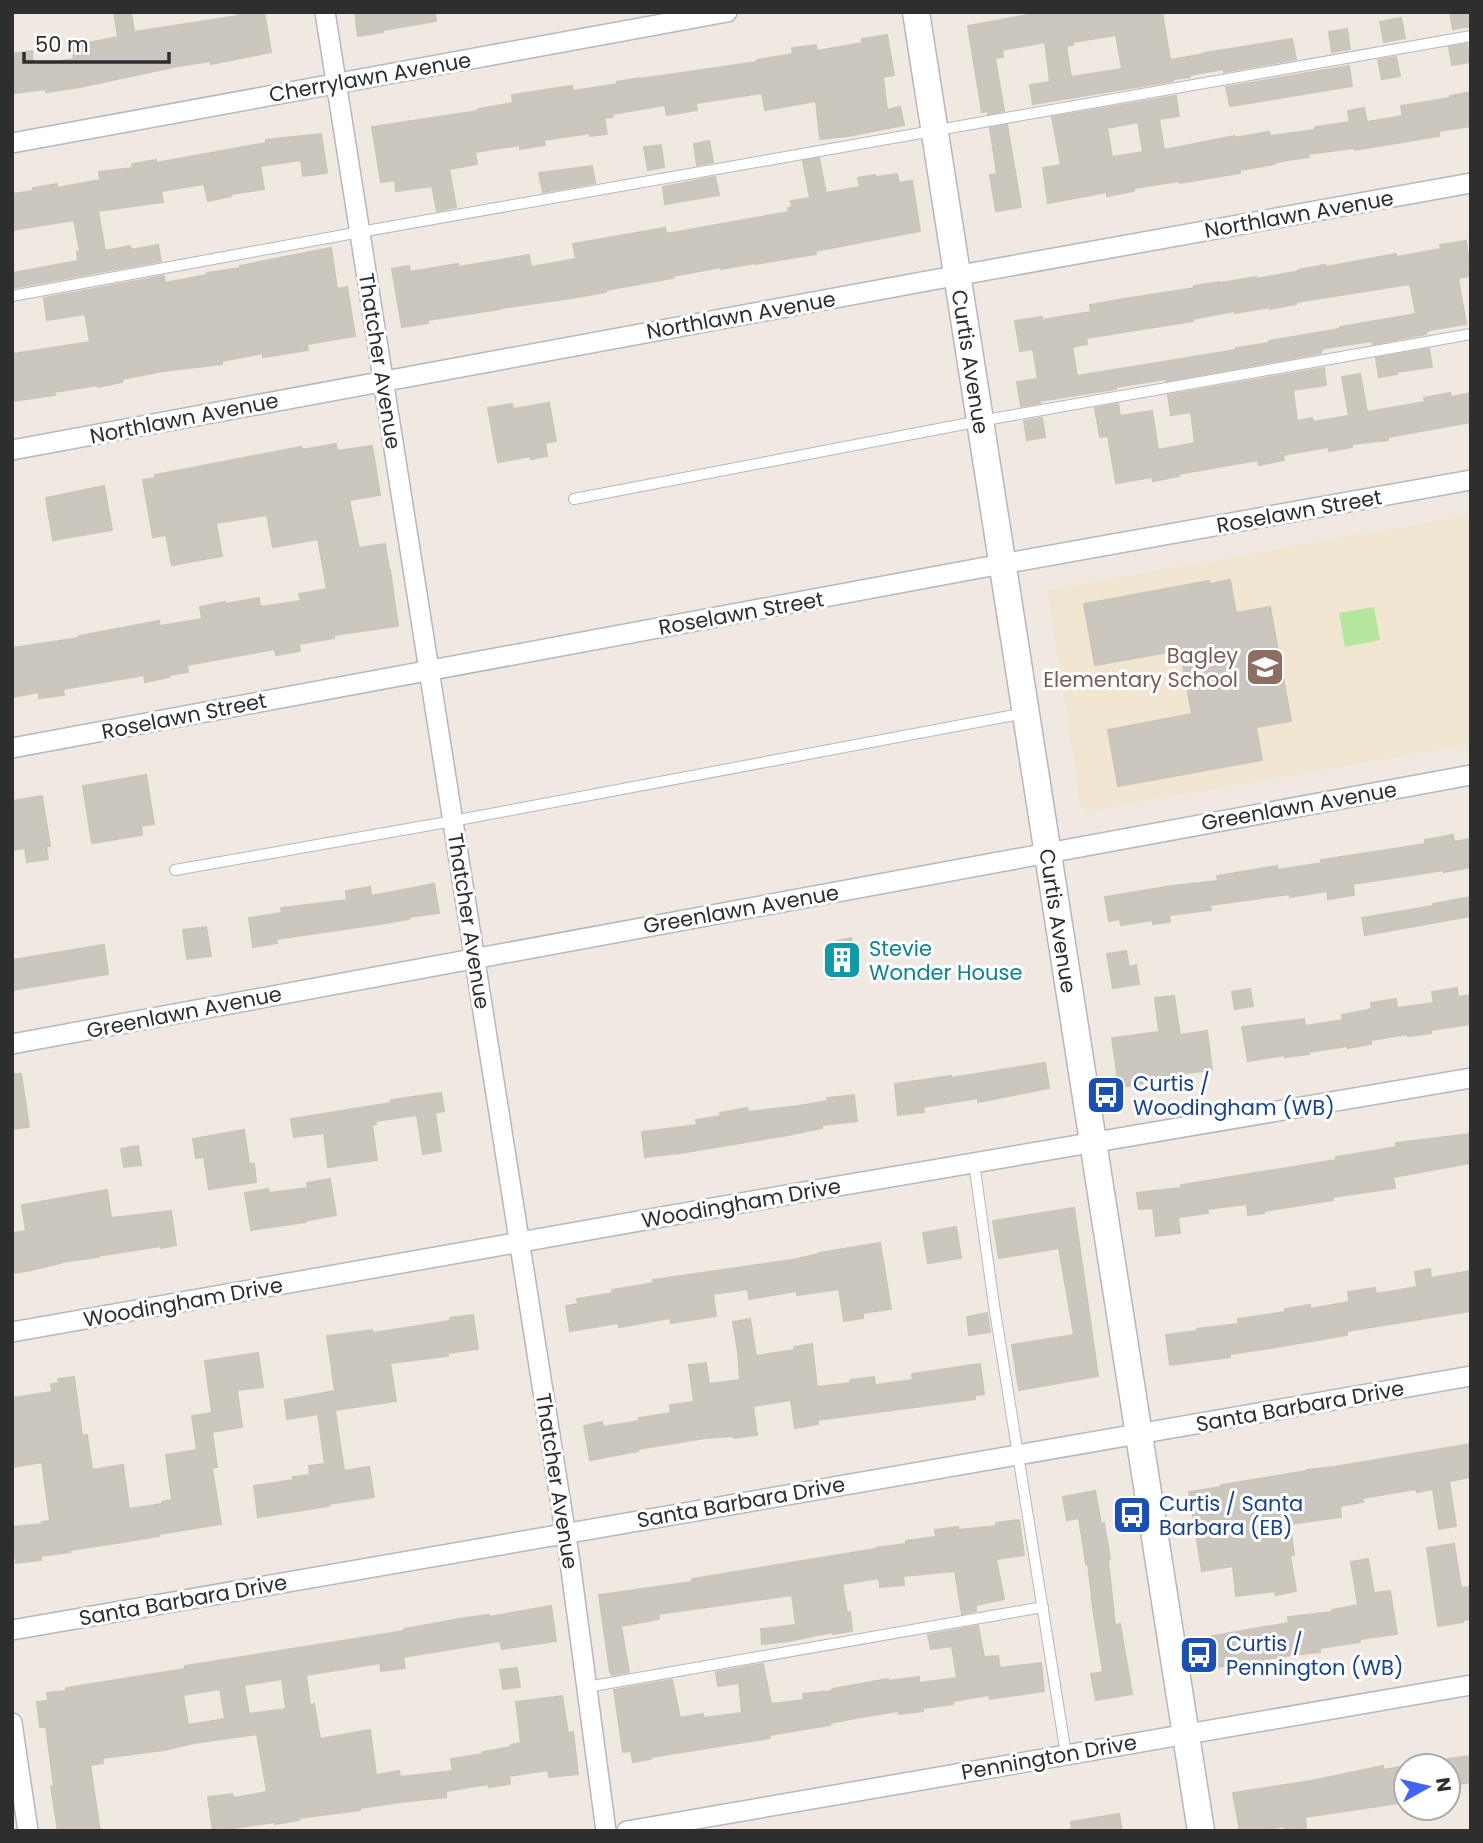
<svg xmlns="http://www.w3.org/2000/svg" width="1483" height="1843" font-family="Poppins,sans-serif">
<rect width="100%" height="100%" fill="#efe9e1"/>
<path fill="#f0e6d1" d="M1471,515V744L1087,811L1081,807L1047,590Z"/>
<path fill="#b6e59e" d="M1374,607L1380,640L1345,647L1339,613Z"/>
<g fill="#cbc7bf" stroke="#cbc5ba" stroke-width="2" fill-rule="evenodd">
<path d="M114,12H131L134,32L238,16V12H264L271,52L211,64V61L178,66L80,87L46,92V89L14,93L12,54L32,51L33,65L74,59L72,46L118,37Z"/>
<path d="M355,12H435L436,21L383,30V32L358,36Z"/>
<path d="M1059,12H1162L1170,60L1204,54V53L1292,39L1296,59L1224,72V69L1190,75V77L1173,79V81L1033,104L1030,85L1050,82L1045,42L1002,50L1003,57L995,58L1004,111L988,114V111L982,112L968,26L1033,14ZM1116,35L1122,69L1071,77L1066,46L1073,45V42Z"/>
<path d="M1450,12H1468L1471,26L1453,29Z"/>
<path d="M1401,18L1405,38L1384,42L1380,22Z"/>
<path d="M1347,29L1350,49L1332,52L1329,32Z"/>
<path d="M887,35L894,75L883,77L887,110L900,107L904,125L848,136L820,139L816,101L765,110L762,93L696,103L697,110L667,115L665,105L612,114L613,117L604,118L607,134L590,136V133L544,140L545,145L520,149V145L475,152L477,164L449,169L456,207L437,211L432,186L396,191L395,180L381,182L372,127L478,111V109L513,103L512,95L572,86L573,91L618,84L617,82L640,78V79L757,62V60L793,54L792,48L816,45L817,51L862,43V39Z"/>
<path d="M1467,44L1470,62L1452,65L1449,47Z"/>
<path d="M1396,57L1400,76L1382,79L1378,60Z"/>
<path d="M1349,66L1352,86L1230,106L1226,87Z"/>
<path d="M1471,92V126L1439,131V136L1355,150L1354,148L1308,154L1309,157L1275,162V164L1240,170V173L1180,183L1179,181L1134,188V191L1107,196V192L1048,203L1043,168L1061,165L1052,117L1176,96L1179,116L1159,119L1164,150L1234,136V138L1269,132L1270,136L1315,130V127L1350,122L1348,111L1364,108L1367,122L1403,116L1401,106L1450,98V96ZM1138,122L1143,152L1112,157L1107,128Z"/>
<path d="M1007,125L1021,207L996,211L990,175L997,174L990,128Z"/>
<path d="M321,134L327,173L303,176L301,160L260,166L264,189L231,194V196L208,201L204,184L161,191L163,202L98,211L105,251L130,246L131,250L158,245L161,261L12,288V273L78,261L77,252L80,251L74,220L12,230V194L33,191V188L57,184V188L100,180L99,172L133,168L132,164L156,160V163L266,143V140Z"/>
<path d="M709,141L713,162L697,165L694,144Z"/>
<path d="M661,145L664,167L648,170L644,147Z"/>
<path d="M819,158L826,193L860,187L858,178L875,175V177L897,174L899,183L912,181L920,231L815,251L816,254L755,264V263L721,269V267L673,276V278L606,290V292L572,298L501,308V309L428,320V323L402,327L392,269L409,266L410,272L458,264L459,267L529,255L531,267L576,259L573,244L665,228L666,234L789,212L788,208L792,207L791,201L810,198L803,161Z"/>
<path d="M592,166L595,183L543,192L539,173Z"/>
<path d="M715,177L719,195L665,204L663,187Z"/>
<path d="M1466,241L1471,276L1458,278L1466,324L1430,330L1426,332V334L1373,344L1372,341L1325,348L1321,350V353L1166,381V379L1116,387V389L1039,401L1040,403L1021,406L1017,382L1038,379L1033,349L1020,351L1015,321L1042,317V320L1091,312L1090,305L1124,299L1195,288L1194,286L1220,282L1221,283L1256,277V279L1300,271L1299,270L1325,265L1326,267L1396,254L1397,257L1441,249L1440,245ZM1410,284L1416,314L1340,327V329L1269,341V343L1236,348V350L1077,376L1072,347L1087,344L1086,338L1193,321L1192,319L1235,311V313L1270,307V309L1296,304V302Z"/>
<path d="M331,248L337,289L347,287L355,336L307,344L308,350L263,357V353L222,361V364L163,371L122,379V382L98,387V385L54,392L55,395L12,401V354L90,342L85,314L47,320L44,298L164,276L165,283L207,275V273L240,268V266L274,259Z"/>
<path d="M1429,349L1432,367L1396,372L1397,374L1379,377L1376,358Z"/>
<path d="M1324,368L1326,385L1293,390L1297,421L1312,418L1313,422L1349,416L1342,377L1360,374L1367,412L1425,402L1424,398L1450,393L1451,397L1471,393V422L1388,437V440L1352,444V447L1329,451L1328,447L1283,455L1284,460L1259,465L1258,460L1178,474L1179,476L1153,481L1152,477L1116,483L1108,436L1100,437L1095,408L1118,404L1120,416L1152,411L1158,450L1195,443L1191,412L1171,415L1168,395Z"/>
<path d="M549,403L556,441L545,443L547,456L531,459V456L498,462L488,408L512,404L513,409Z"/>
<path d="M1042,418L1045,437L1027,440L1024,421Z"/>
<path d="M336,444L337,451L372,446L380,495L349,500L359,548L385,544L389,570H390L398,626L334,635V638L299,644L300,651L276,655L275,649L187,665L188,672L169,675V677L145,682L144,675L63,689L64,695L39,698V692L12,697V648L79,638V636L159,621L160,626L202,619L200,607L225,602V604L259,598L260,607L301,601L299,594L327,589L318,539L273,547L267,515L216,523L222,556L172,565L166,535L153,537L143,480L155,478V475L275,452L301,447L302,450Z"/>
<path d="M104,486L112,530L53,540L46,498Z"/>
<path d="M1230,580L1236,613L1270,607L1291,721L1256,727L1262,760L1118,786L1108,730L1192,714L1180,650L1095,665L1084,604L1209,581L1210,584Z"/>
<path d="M146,775L154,824L141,826L142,835L92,843L83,786Z"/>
<path d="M42,796L50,846H46L48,859L27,862L25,848L12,850V801Z"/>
<path d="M1453,835L1454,842L1471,839V867L1444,872V870L1353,884L1354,895L1328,899L1327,891L1290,897V894L1210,905L1211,910L1169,915L1170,922L1153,924V920L1121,925L1120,919L1109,921L1105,897L1172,886L1218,881L1217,876L1277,866L1278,870L1322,863L1321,860L1426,844L1425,840Z"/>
<path d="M434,884L439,913L409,917V919L386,923L276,939L277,943L253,947L249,918L282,913L281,908L347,900L346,891L370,887L371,896Z"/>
<path d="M1471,897V916L1365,935L1362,918L1433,906V904Z"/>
<path d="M206,927L211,956L187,959L183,930Z"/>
<path d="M851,938L858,974L831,979L826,947L837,945V941Z"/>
<path d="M104,945L108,974L12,990V960Z"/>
<path d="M1126,951L1129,967L1136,965L1139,984L1113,988L1107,954Z"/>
<path d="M1457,988L1458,997L1471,995V1024L1431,1030V1033L1408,1036V1034L1371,1040V1044L1348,1048V1046L1308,1052L1309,1054L1285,1057V1055L1248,1061L1242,1027L1304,1019L1305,1026L1343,1020L1342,1015L1372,1009L1371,1003L1396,999L1397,1008L1434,1003L1432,992Z"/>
<path d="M1250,989L1253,1006L1235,1009L1232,992Z"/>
<path d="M1174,996L1180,1035L1207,1031L1212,1070L1179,1074V1078L1119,1087L1112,1038L1159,1032L1155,998Z"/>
<path d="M1045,1063L1049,1088L978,1102V1098L923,1107L924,1112L898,1115L895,1084L951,1076V1078Z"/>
<path d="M12,1074H21L29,1127L12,1129Z"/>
<path d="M441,1093L444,1111L435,1113L441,1151L423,1154L417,1115L375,1121L376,1124L372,1125L377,1160L328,1167L324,1133L294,1137L291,1119L391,1103V1100Z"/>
<path d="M854,1095L857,1121L822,1125V1128L788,1135L680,1153L645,1157L642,1132L697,1125L696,1120L721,1116L720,1113L747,1108L748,1112L799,1106L828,1101L827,1098Z"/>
<path d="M244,1130L249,1164H254L256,1182L209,1189L204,1157L196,1158L193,1139Z"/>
<path d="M1471,1134V1163L1393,1177L1395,1188L1332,1197L1333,1200L1264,1211V1213L1248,1215L1247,1204L1207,1209L1208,1213L1178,1217L1180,1233L1156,1236L1153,1208L1139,1209L1137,1193L1181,1188V1185L1336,1160V1157L1397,1147L1396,1143Z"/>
<path d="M138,1146L141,1165L124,1167L121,1149Z"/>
<path d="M330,1179L336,1215L304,1221L305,1222L251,1230L245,1193L268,1189L269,1193L308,1188L307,1183Z"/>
<path d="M107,1190L111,1218L171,1211L176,1245L161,1248V1246L97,1256L98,1257L61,1262V1263L31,1270L14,1273L12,1271V1233L26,1231L22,1205Z"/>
<path d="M1074,1208L1098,1376L1019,1390L1012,1345L1074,1335L1059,1248L999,1258L993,1221Z"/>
<path d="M956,1227L961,1258L928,1263L923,1233Z"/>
<path d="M880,1243L891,1309L863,1313V1318L844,1321L839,1289L797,1295V1291L749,1299L748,1289L713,1294L716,1316L671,1323L670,1318L619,1327L618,1323L570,1331L566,1306L578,1304L577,1299L613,1293L612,1290L654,1283L653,1280L792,1260L819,1254V1253Z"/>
<path d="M1430,1269L1431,1278L1471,1271V1311L1347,1331V1335L1270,1348L1230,1354V1357L1170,1365L1166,1335L1197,1331V1329L1239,1324L1238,1319L1285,1312V1309L1310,1305V1309L1349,1302L1348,1292L1375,1288L1376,1294L1417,1287L1415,1272Z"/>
<path d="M987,1313L990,1332L969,1335L967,1317Z"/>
<path d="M473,1315L478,1349L447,1353L448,1356L390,1363L396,1401L335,1410L344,1471L369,1467L374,1497L329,1504V1506L258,1517L254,1486L294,1480L293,1477L310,1475L309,1466L325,1464L318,1414L287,1419L285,1400L335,1391L327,1336L372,1330L373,1333L450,1321V1318Z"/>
<path d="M750,1319L756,1356L795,1350L794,1347L812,1344L817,1387L851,1383L850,1380L874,1377L875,1385L913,1380L912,1374L980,1364L984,1394L975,1395V1399L817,1420L818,1424L795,1428L791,1400L753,1406L757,1435L734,1438L733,1436L705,1438L638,1449V1451L590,1460L584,1426L602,1422L603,1427L640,1421L639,1418L671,1413L670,1405L694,1402L689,1365L706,1363L709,1384L740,1380L738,1352L733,1322Z"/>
<path d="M258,1353L263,1387L237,1390L242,1427L212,1432L217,1467L212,1468L221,1524L159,1534V1536L129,1541L70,1550V1552L40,1556L41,1560L16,1563L12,1527L43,1524L42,1522L50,1521L42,1462L12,1467V1398L52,1392L51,1384L59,1383L58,1379L74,1377L82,1436L87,1435L92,1470L123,1465L129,1509L162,1504V1502L172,1500L166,1455L197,1450L192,1416L212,1413L205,1361Z"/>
<path d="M1471,1444V1477L1449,1481L1456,1526L1439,1529L1433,1489L1417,1492L1416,1489L1362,1498L1363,1502L1340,1506L1341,1517L1290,1524L1294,1555H1290L1296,1591L1276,1595L1275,1591L1236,1596L1233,1566L1202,1571L1189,1492L1221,1487V1485L1307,1471V1470L1334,1467Z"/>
<path d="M1095,1491L1101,1524L1104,1523L1110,1559L1108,1560L1115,1625L1120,1624L1132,1694L1096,1700L1091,1674L1103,1672L1093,1608L1088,1563L1086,1564L1079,1518L1067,1520L1063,1497Z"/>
<path d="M1019,1520L1024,1555L996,1559L1004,1599L976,1605V1611L962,1614L955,1571L903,1576L904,1585L880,1587L879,1578L842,1584L847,1613L850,1612L852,1631L833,1634L832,1632L789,1641L762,1644L761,1629L796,1625L792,1595L658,1614L659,1619L621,1626L629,1672L612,1675L610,1672L599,1595L692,1582V1579L845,1554L876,1549V1548L906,1544V1541L936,1537L935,1530L958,1527V1530L997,1526L996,1523Z"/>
<path d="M1454,1544L1461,1588L1471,1587V1619L1463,1620V1622L1438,1626L1427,1548Z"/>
<path d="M1368,1559L1374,1593L1390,1591L1397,1634L1360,1639V1642L1320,1648V1652L1292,1655L1217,1667L1212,1636L1289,1623L1288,1617L1332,1612V1610L1358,1605L1351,1562Z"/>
<path d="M551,1606L556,1641L502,1649L500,1641L403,1657L405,1668L381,1671L380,1663L306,1675L310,1705L314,1704L320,1739L370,1730L376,1775L399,1771L400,1777L453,1771L451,1759L483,1754V1752L511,1747V1745L521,1743L516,1702L562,1696L568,1733L573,1732L578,1774L549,1777L548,1770L509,1776L510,1784L489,1787L488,1784L446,1791V1797L400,1802L360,1808V1810L298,1818L299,1820L275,1824V1822L213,1831L208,1797L232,1794L233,1798L267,1792L257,1734L194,1743L164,1750L102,1758L103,1763L90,1765L100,1831H58L51,1787L54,1786L46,1727H40L37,1702L48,1701L47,1693L66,1691V1688L185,1669V1666L386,1634L404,1631V1629L465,1618L489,1615V1617ZM282,1679L286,1709L249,1714L244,1685ZM220,1689L225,1719L188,1725L183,1695Z"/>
<path d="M978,1626L984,1657L998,1656L1000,1668L1041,1663L1044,1691L990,1699L989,1695L953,1701V1704L923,1708V1711L899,1714L898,1711L861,1717L830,1723V1725L769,1735L770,1738L651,1757V1759L633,1762L631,1751L623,1752L614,1690L672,1680L680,1718L703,1714L704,1718L742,1713L739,1683L718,1686L716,1672L763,1664L771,1704L804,1700L803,1694L832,1691V1689L888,1679V1681L919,1677V1683L957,1678L952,1646L931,1649L928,1635Z"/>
<path d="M517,1668L520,1687L503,1689L500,1670Z"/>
<path d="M1471,1756V1782L1448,1786V1759Z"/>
<path d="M1383,1766V1770L1406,1766V1802L1305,1817L1306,1828L1285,1831V1826L1256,1831H1240L1233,1793L1311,1781Z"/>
<path d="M1119,1814L1122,1831H1072L1071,1822Z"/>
</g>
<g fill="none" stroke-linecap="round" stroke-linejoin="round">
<g stroke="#b4b7c1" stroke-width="12">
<g id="lane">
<path d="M12,296L360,232L1471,36"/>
<path d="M574,499L980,421L1471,334"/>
<path d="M175,870L453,821L1025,713"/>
<path d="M974,1163L994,1305L1066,1754"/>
<path d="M587,1687L1043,1607"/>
</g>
</g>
<g stroke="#b4b7c1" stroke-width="22">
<g id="street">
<path d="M325,12L570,1562L606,1831"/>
<path d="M12,143L727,12"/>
<path d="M12,450L927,281L1471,183"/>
<path d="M12,748L1002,564L1471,480"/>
<path d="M12,1044L1471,775"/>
<path d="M12,1332L809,1191L1471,1078"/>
<path d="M12,1630L1471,1376"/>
<path d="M12,1723L28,1831"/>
<path d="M627,1831L1471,1685"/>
</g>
</g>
<g stroke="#b4b7c1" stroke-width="29">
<g id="secondary">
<path id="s1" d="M916,12L1201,1831"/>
</g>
</g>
<use href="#lane" stroke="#fff" stroke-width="10"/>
<use href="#street" stroke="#fff" stroke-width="19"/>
<use href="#secondary" stroke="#fff" stroke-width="26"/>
</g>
<defs>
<g id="school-square" transform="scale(2.0125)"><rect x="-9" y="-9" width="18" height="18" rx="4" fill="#8d6e63" stroke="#fff"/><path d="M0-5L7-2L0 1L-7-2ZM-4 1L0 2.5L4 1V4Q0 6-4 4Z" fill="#fff"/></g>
<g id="building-square" transform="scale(2.0125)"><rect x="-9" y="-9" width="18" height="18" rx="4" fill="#0f9aa8" stroke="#fff"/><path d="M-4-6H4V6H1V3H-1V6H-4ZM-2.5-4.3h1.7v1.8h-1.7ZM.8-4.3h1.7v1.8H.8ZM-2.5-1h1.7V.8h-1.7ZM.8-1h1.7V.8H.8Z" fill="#fff"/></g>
<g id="bus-square" transform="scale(2.0125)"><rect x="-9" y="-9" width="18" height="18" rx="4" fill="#1a4fb4" stroke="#fff"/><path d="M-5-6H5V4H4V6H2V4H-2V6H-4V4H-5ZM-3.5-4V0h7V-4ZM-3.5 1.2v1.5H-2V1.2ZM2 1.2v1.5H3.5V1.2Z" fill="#fff"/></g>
</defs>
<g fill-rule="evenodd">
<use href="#school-square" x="1265" y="667"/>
<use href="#building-square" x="842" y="960"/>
<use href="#bus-square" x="1106" y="1095"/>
<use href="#bus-square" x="1132" y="1515"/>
<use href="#bus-square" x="1199" y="1655"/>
</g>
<g text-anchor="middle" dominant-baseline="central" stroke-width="6" stroke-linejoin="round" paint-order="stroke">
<g font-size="21" fill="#2e2e2e" stroke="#fff">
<text transform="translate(370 77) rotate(-10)">Cherrylawn Avenue</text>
<text transform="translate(1299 214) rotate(-10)">Northlawn Avenue</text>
<text transform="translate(741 315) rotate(-10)">Northlawn Avenue</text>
<text transform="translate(380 361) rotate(81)">Thatcher Avenue</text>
<text stroke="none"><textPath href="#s1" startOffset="354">Curtis Avenue</textPath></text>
<text transform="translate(184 418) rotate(-11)">Northlawn Avenue</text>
<text transform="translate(1299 511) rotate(-10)">Roselawn Street</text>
<text transform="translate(741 613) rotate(-10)">Roselawn Street</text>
<text transform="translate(184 716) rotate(-11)">Roselawn Street</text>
<text transform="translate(1299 806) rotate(-10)">Greenlawn Avenue</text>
<text transform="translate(741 909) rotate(-10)">Greenlawn Avenue</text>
<text transform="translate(469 921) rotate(81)">Thatcher Avenue</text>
<text stroke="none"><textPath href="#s1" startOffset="920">Curtis Avenue</textPath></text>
<text transform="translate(184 1012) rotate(-11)">Greenlawn Avenue</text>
<text transform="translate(741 1203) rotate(-10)">Woodingham Drive</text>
<text transform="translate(183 1302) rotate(-10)">Woodingham Drive</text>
<text transform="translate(1300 1406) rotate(-10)">Santa Barbara Drive</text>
<text transform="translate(557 1481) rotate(81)">Thatcher Avenue</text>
<text transform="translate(741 1502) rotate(-10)">Santa Barbara Drive</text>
<text transform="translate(183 1600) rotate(-10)">Santa Barbara Drive</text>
<text transform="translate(1049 1757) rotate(-10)">Pennington Drive</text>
</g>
<g font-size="21" fill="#785e54" stroke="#fff" text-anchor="end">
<text x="1238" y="655">Bagley<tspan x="1238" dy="24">Elementary School</tspan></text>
</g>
<g font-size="21" fill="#0d838f" stroke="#fff" text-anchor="start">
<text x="869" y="948">Stevie<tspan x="869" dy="24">Wonder House</tspan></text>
</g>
<g font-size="21" fill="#164399" stroke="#fff" text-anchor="start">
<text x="1133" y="1083">Curtis /<tspan x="1133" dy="24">Woodingham (WB)</tspan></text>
<text x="1159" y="1503">Curtis / Santa<tspan x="1159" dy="24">Barbara (EB)</tspan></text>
<text x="1226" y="1643">Curtis /<tspan x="1226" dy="24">Pennington (WB)</tspan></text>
</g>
</g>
<rect width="1483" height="1843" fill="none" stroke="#2e2e2e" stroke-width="28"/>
<g transform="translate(1427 1787) rotate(82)"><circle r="33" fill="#ffffff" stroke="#ababab" stroke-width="2"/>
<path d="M0-5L12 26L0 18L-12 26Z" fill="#4264fb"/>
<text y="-10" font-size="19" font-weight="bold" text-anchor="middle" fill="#2e2e2e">N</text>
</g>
<path d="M24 52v10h145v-10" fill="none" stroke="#2e2e2e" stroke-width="3.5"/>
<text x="35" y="52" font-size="21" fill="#2e2e2e" stroke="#ffffff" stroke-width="5" paint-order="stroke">50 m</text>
</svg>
